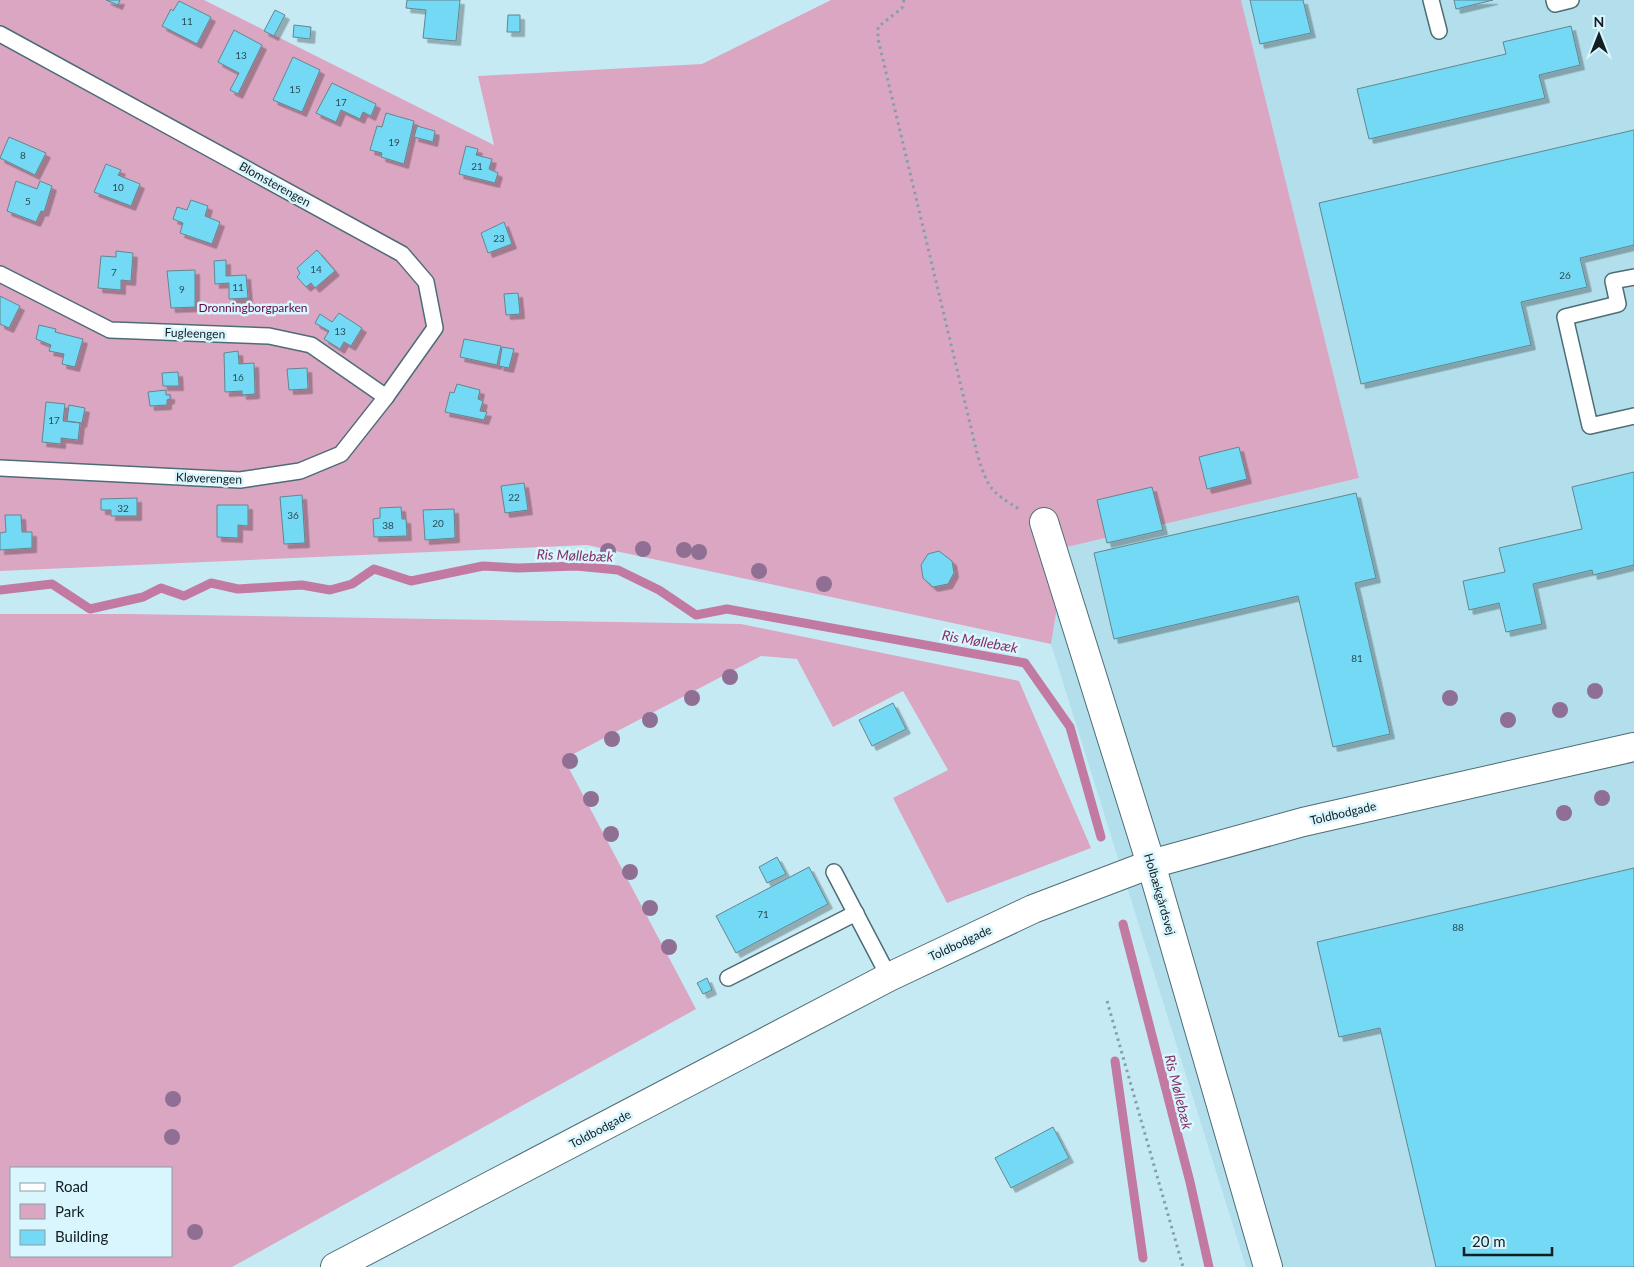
<svg xmlns="http://www.w3.org/2000/svg" width="1634" height="1267" font-family="Lato,sans-serif">
<defs>
<filter id="shadow"><feDropShadow dx="4.5" dy="4.5" stdDeviation="0" flood-color="#0004"/></filter>
</defs>
<rect width="100%" height="100%" fill="#c6eaf4"/>
<path fill="#b2dfeb" d="M1241,0H1634V1267H1246L1051,644L1067,547L1359,478Z"/>
<g fill="#dba6c2" fill-rule="evenodd">
<path d="M0,0H204L494,145L478,76L702,64L831,0H1241L1359,478L1067,547L1051,644L587,545L0,571Z"/>
<path d="M0,614H129L741,624L1019,681L1091,848L947,903L893,798L948,770L903,691L833,727L797,659L761,656L564,759L696,1009L232,1267H0ZM11,1168H171V1256H11Z"/>
</g>
<g fill="none" stroke-linecap="round" stroke-linejoin="round">
<g stroke="#c27aa2" stroke-width="9">
<path d="M0,590L52,584L90,609L143,597L161,588L184,596L211,583L238,589L302,585L330,590L352,584L374,569L411,581L483,566L518,568L576,566L618,570L659,590L696,615L727,609L1025,663L1070,727L1101,837"/>
<path d="M1123,924L1190,1182L1209,1267"/>
<path d="M1115,1061L1143,1258"/>
</g>
</g>
<g fill="#73d9f4" stroke="#64858e" filter="url(#shadow)">
<path d="M106,0H120L118,5Z"/>
<path d="M407,0H460L456,41L423,38L426,10L406,8Z"/>
<path d="M1250,0H1303L1311,33L1260,44Z"/>
<path d="M1454,0H1493L1456,9Z"/>
<path d="M179,1L211,17L197,44L162,26L171,9L173,11Z"/>
<path d="M275,10L285,15L274,36L264,31Z"/>
<path d="M508,15H520V32H507Z"/>
<path d="M294,25L311,27L310,39L293,37Z"/>
<path d="M1571,26L1580,65L1539,75L1545,98L1369,139L1357,89L1506,54L1503,42Z"/>
<path d="M234,30L262,45L238,94L230,90L239,73L218,62Z"/>
<path d="M293,57L320,70L302,112L273,100Z"/>
<path d="M332,83L376,104L371,116L363,112L360,119L341,110L336,122L316,113Z"/>
<path d="M386,113L414,121L404,164L381,157L382,153L370,150L377,126L382,127Z"/>
<path d="M417,126L435,131L433,142L414,137Z"/>
<path d="M1634,130V245L1580,258L1587,287L1521,302L1531,345L1361,384L1319,203Z"/>
<path d="M9,137L46,153L35,175L0,158Z"/>
<path d="M466,146L478,149L476,155L492,159L489,169L498,173L495,183L459,174Z"/>
<path d="M106,164L121,170L118,175L140,184L131,206L94,192Z"/>
<path d="M16,181L37,189L40,181L52,186L44,212L41,211L36,222L7,211Z"/>
<path d="M191,200L208,206L205,216L220,222L212,244L180,233L183,223L173,219L177,207L187,210Z"/>
<path d="M504,222L512,244L488,253L481,233Z"/>
<path d="M317,250L335,271L315,288L311,283L306,287L297,277L300,273L297,268Z"/>
<path d="M116,251L133,253L131,281L121,280V290L98,288L101,256L116,257Z"/>
<path d="M226,260V276L246,275L248,298L229,299V283L215,284L214,261Z"/>
<path d="M195,270V307L171,308L167,271Z"/>
<path d="M518,293L520,314L506,315L504,294Z"/>
<path d="M0,296L20,306L9,328L0,324Z"/>
<path d="M339,313L362,328L351,346L344,342L340,349L324,339L329,331L315,323L320,314L332,322Z"/>
<path d="M39,325L56,329L55,332L83,339L75,367L62,364L64,354L49,351L51,345L36,339Z"/>
<path d="M464,339L501,346L497,365L460,357Z"/>
<path d="M502,347L514,349L509,368L499,366Z"/>
<path d="M238,351L239,364L254,363L255,394L242,395V391L225,392L224,353Z"/>
<path d="M307,368L308,389L289,390L287,369Z"/>
<path d="M178,372L179,386H163L162,373Z"/>
<path d="M457,384L480,390L478,399L483,401L480,411L487,412L484,420L445,412L450,392L454,393Z"/>
<path d="M166,390V395H170V399L167,400V405L150,406L148,392Z"/>
<path d="M46,402L65,404L63,421L80,423L78,440L61,438V444L42,442Z"/>
<path d="M69,405L85,408L82,423L67,421Z"/>
<path d="M1239,447L1247,479L1207,489L1199,457Z"/>
<path d="M1634,472V565L1593,575L1592,570L1533,584L1542,624L1506,632L1499,603L1469,610L1463,581L1505,572L1499,548L1582,529L1572,487Z"/>
<path d="M524,483L528,510L505,513L501,486Z"/>
<path d="M1152,487L1163,530L1107,543L1097,500Z"/>
<path d="M1356,493L1376,578L1355,583L1390,734L1333,747L1298,596L1114,639L1094,553Z"/>
<path d="M302,495L305,543L284,544L280,497Z"/>
<path d="M137,498V516H111V510H101V499Z"/>
<path d="M217,505H248V526L238,525V538L217,537Z"/>
<path d="M401,507L402,519H406L407,536L374,537L373,519L380,518V508Z"/>
<path d="M454,509L455,538L425,540L423,510Z"/>
<path d="M5,515H21L22,532H32V548L0,550V533L6,532Z"/>
<path d="M939,551L952,561L954,573L948,584L933,587L923,578L921,565L928,554Z"/>
<path d="M893,703L906,729L872,746L859,720Z"/>
<path d="M777,857L786,874L767,883L759,867Z"/>
<path d="M809,867L828,904L736,953L716,916Z"/>
<path d="M1634,868V1267H1436L1380,1028L1339,1037L1317,942Z"/>
<path d="M707,978L712,990L703,994L697,983Z"/>
<path d="M1053,1127L1069,1158L1011,1188L995,1158Z"/>
</g>
<g fill="none" stroke-linecap="round" stroke-linejoin="round">
<g stroke="#4d6d76" stroke-width="18">
<g id="service">
<path d="M1431,0L1439,31"/>
<path d="M1554,0L1555,4L1571,0"/>
<path d="M0,34L402,254L426,282L435,328L386,397L341,454L300,471L240,480L0,468"/>
<path d="M0,274L110,330L269,336L311,345L386,397"/>
<path d="M1634,277L1613,281L1618,304L1565,317L1590,426L1634,416"/>
<path d="M834,872L889,977"/>
<path d="M728,978L856,913"/>
</g>
</g>
<g stroke="#4d6d76" stroke-width="30">
<path id="minor" d="M1044,522L1151,864L1268,1267"/>
</g>
<g stroke="#4d6d76" stroke-width="30">
<path id="tertiary" d="M335,1267L889,977L1033,909L1151,864L1303,822L1634,747"/>
</g>
<g stroke="#849fa7" stroke-width="3" stroke-dasharray="2.5 4" stroke-linecap="butt">
<path d="M904,0L902,8L878,27V39L978,457C988,488 991,492 1019,509"/>
<path d="M1107,1001L1183,1267"/>
</g>
<use href="#service" stroke="#fff" stroke-width="15"/>
<use href="#minor" stroke="#fff" stroke-width="28"/>
<use href="#tertiary" stroke="#fff" stroke-width="28"/>
</g>
<g fill="#8f6f94">
<circle cx="643" cy="549" r="8"/>
<circle cx="684" cy="550" r="8"/>
<circle cx="608" cy="551" r="8"/>
<circle cx="699" cy="552" r="8"/>
<circle cx="759" cy="571" r="8"/>
<circle cx="824" cy="584" r="8"/>
<circle cx="730" cy="677" r="8"/>
<circle cx="1595" cy="691" r="8"/>
<circle cx="692" cy="698" r="8"/>
<circle cx="1450" cy="698" r="8"/>
<circle cx="1560" cy="710" r="8"/>
<circle cx="650" cy="720" r="8"/>
<circle cx="1508" cy="720" r="8"/>
<circle cx="612" cy="739" r="8"/>
<circle cx="570" cy="761" r="8"/>
<circle cx="1602" cy="798" r="8"/>
<circle cx="591" cy="799" r="8"/>
<circle cx="1564" cy="813" r="8"/>
<circle cx="611" cy="834" r="8"/>
<circle cx="630" cy="872" r="8"/>
<circle cx="650" cy="908" r="8"/>
<circle cx="669" cy="947" r="8"/>
<circle cx="173" cy="1099" r="8"/>
<circle cx="172" cy="1137" r="8"/>
<circle cx="195" cy="1232" r="8"/>
</g>
<g text-anchor="middle" dominant-baseline="central" stroke-width="5" stroke-linejoin="round" paint-order="stroke">
<g font-size="10" fill="#2a4d56">
<text x="187" y="21">11</text>
<text x="241" y="55">13</text>
<text x="295" y="89">15</text>
<text x="341" y="102">17</text>
<text x="394" y="142">19</text>
<text x="23" y="155">8</text>
<text x="477" y="166">21</text>
<text x="118" y="187">10</text>
<text x="28" y="201">5</text>
<text x="499" y="238">23</text>
<text x="316" y="269">14</text>
<text x="114" y="272">7</text>
<text x="1565" y="275">26</text>
<text x="238" y="287">11</text>
<text x="182" y="289">9</text>
<text x="340" y="331">13</text>
<text x="238" y="377">16</text>
<text x="54" y="420">17</text>
<text x="514" y="497">22</text>
<text x="123" y="508">32</text>
<text x="293" y="515">36</text>
<text x="438" y="523">20</text>
<text x="388" y="525">38</text>
<text x="1357" y="658">81</text>
<text x="763" y="914">71</text>
<text x="1458" y="927">88</text>
</g>
<g font-size="12" fill="#111e22" stroke="#d9f6fe">
<text transform="translate(275 184) rotate(29)">Blomsterengen</text>
<text transform="translate(195 333) rotate(2)">Fugleengen</text>
<text transform="translate(209 478) rotate(2)">Kløverengen</text>
<text transform="translate(1343 813) rotate(-13)">Toldbodgade</text>
<text transform="translate(1160 894) rotate(74)">Holbækgårdsvej</text>
<text transform="translate(960 943) rotate(-25)">Toldbodgade</text>
<text transform="translate(600 1129) rotate(-28)">Toldbodgade</text>
</g>
<g font-size="12" fill="#620a45" stroke="#d9f6fe">
<text x="253" y="307">Dronningborgparken</text>
</g>
<g font-size="14" font-style="italic" fill="#863064" stroke="#d9f6fe">
<text transform="translate(575 555) rotate(2)">Ris Møllebæk</text>
<text transform="translate(980 641) rotate(10)">Ris Møllebæk</text>
<text transform="translate(1179 1092) rotate(76)">Ris Møllebæk</text>
</g>
</g>
<rect x="10" y="1167" width="162" height="90" fill="#d9f6fe" stroke="#89a0a6"/>
<rect x="20" y="1183" width="25" height="8" fill="#ffffff" stroke="#89a0a6"/>
<text x="55" y="1192" font-size="15" fill="#111e22">Road</text>
<rect x="20" y="1204" width="25" height="15" fill="#dba6c2" stroke="#89a0a6"/>
<text x="55" y="1217" font-size="15" fill="#111e22">Park</text>
<rect x="20" y="1230" width="25" height="15" fill="#73d9f4" stroke="#89a0a6"/>
<text x="55" y="1242" font-size="15" fill="#111e22">Building</text>
<g transform="translate(1599 35)" stroke="#d9f6fe" stroke-width="4" paint-order="stroke">
<path d="M0-4L9 19L0 12L-9 19Z" fill="#111e22"/>
<text y="-8" font-size="14" font-weight="bold" text-anchor="middle" fill="#111e22">N</text>
</g>
<path d="M1464 1247v8h88v-8" fill="none" stroke="#111e22" stroke-width="2.5"/>
<text x="1472" y="1247" font-size="15" fill="#111e22" stroke="#d9f6fe" stroke-width="4" paint-order="stroke">20 m</text>
</svg>
